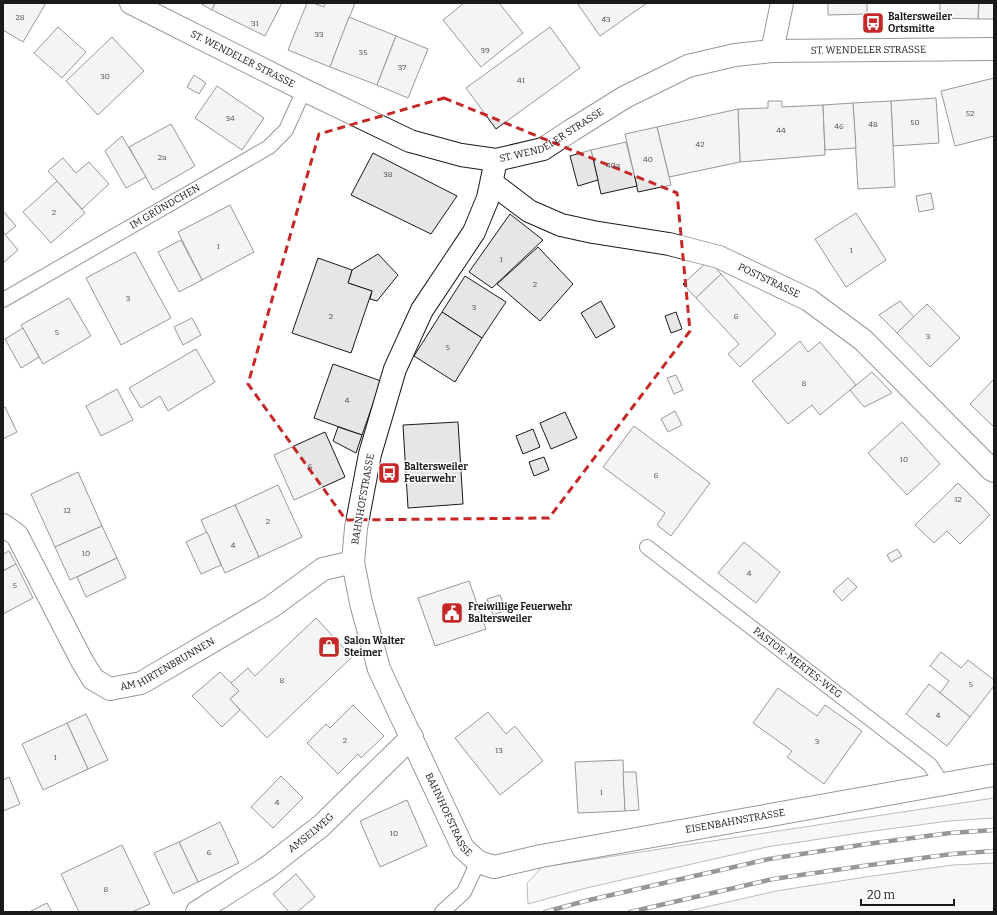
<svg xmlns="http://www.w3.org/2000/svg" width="997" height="915" font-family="Bitter,serif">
<rect width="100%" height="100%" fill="#fff"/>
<g fill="#ededed" stroke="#6a6a6a">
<path d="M994,798V818L949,821L866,832L767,847L582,889L528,904L527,883L542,867Z"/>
<path d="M994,863V912H684L776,891L872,876L953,865Z"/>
</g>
<g fill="#e6e6e6" stroke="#1a1a1a">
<path d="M3,3H46L23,42L3,30Z"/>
<path d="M200,3H215L212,10Z"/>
<path d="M215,3H282L265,36L212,10Z"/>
<path d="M307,3H313L324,7L325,3H355L330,67L288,50Z"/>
<path d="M464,3H499L523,33L481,67L443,20Z"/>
<path d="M577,3H647L600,36Z"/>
<path d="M828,3H867V14L828,15Z"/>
<path d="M940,3H979L978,19L940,18Z"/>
<path d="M979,3H994V19H978Z"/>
<path d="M349,17L396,36L377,85L330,67Z"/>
<path d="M58,27L86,52L62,78L34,53Z"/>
<path d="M550,27L580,68L496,129L466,88Z"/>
<path d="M396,36L428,49L408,98L377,85Z"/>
<path d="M112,37L144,71L98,115L66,81Z"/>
<path d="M194,75L206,83L199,94L187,87Z"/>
<path d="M994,78V136L955,146L941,91Z"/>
<path d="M217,86L264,118L242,150L195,118Z"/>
<path d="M936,98L939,143L893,146L891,101Z"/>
<path d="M768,101H782V107L823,105L825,155L740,162L738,109L768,108Z"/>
<path d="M891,101L895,187L858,189L853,103Z"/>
<path d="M853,103L856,148L825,150L823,105Z"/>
<path d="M738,109L740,162L669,177L657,127Z"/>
<path d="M171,124L195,166L153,190L129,147Z"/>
<path d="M657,127L671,185L638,192L625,134Z"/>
<path d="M122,136L146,177L126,188L105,151Z"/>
<path d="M626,142L637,186L601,194L591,150Z"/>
<path d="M591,150L598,180L578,186L570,156Z"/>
<path d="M373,153L457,196L431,234L351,195Z"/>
<path d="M63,158L76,173L89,162L109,184L82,209L48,171Z"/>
<path d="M57,181L85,213L51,243L23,212Z"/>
<path d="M931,193L934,209L919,212L916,196Z"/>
<path d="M230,205L254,252L202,280L178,232Z"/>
<path d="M3,211L16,226L5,235L3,232Z"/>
<path d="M856,213L886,260L846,287L815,239Z"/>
<path d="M510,214L543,240L492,288L469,272Z"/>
<path d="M3,232L18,250L3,263Z"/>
<path d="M181,240L202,280L179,292L158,252Z"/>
<path d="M538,247L573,284L540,321L497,284Z"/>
<path d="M135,252L171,318L121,345L86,278Z"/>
<path d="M378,254L398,275L377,301L370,299L372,291L348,283L352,270Z"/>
<path d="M318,258L352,270L348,283L372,291L351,353L292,333Z"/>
<path d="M709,260L721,274L696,298L683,284Z"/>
<path d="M721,274L776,334L740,367L728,354L739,344L696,298Z"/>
<path d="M465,276L506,302L482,338L442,312Z"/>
<path d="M69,298L91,336L43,364L21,325Z"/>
<path d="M601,301L615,327L596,338L581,313Z"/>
<path d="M900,301L914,317L897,333L879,315Z"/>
<path d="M927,304L960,338L930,367L897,333Z"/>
<path d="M442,312L482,338L455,382L414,356Z"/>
<path d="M676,312L682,329L671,333L665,316Z"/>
<path d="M192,318L201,335L183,345L174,327Z"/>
<path d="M23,328L39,357L21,368L5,339Z"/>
<path d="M800,341L808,352L820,342L856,385L820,415L812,405L788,424L752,381Z"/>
<path d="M196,349L215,382L168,411L160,396L141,408L129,388Z"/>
<path d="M333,364L381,381L362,435L314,418Z"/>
<path d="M872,372L892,393L864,407L850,390Z"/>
<path d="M676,375L683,390L674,394L667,378Z"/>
<path d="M994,379V427L970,404Z"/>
<path d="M117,389L133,420L101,436L86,406Z"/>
<path d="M5,407L17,432L3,439V408Z"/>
<path d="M675,411L682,425L668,432L661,419Z"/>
<path d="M565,412L577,438L551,449L540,423Z"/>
<path d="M458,422L463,504L408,508L403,425Z"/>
<path d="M902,422L940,464L907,495L868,453Z"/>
<path d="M634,426L710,483L671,536L657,525L665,513L603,467Z"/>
<path d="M338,427L362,435L356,453L333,441Z"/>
<path d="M533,429L540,447L523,454L516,436Z"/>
<path d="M325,432L345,477L294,500L274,455Z"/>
<path d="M544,457L549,470L534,476L529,462Z"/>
<path d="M78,472L102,526L55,547L31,494Z"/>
<path d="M958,483L990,515L960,544L947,531L934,543L915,525Z"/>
<path d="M278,485L302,537L259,557L235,505Z"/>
<path d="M235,505L259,557L225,573L201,520Z"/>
<path d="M102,526L117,558L70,580L55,547Z"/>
<path d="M207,532L221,565L201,574L186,542Z"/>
<path d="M744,542L780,572L756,603L718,573Z"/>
<path d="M897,549L902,556L891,562L887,555Z"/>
<path d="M9,551L16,564L3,571V554Z"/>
<path d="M117,558L126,578L86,597L77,577Z"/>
<path d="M16,564L33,598L3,614V571Z"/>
<path d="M848,578L857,587L842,601L833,591Z"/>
<path d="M469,581L486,629L435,646L418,598Z"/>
<path d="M500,595L506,610L493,615L487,599Z"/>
<path d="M316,618L352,657L267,738L230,699L239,691L231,683L248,668L255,676Z"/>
<path d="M941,652L961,668L968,660L994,680V686L970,717L940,693L949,681L930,666Z"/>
<path d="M220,672L239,691L230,699L240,710L222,727L192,696Z"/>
<path d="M929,684L970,717L947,746L906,714Z"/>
<path d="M778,688L817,716L825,705L862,731L824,784L787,757L792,751L753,723Z"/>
<path d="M353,705L384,736L361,758L358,754L338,774L307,743L326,724L330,728Z"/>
<path d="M488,712L506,734L515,726L543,761L500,795L455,738Z"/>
<path d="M86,714L108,760L88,769L67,723Z"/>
<path d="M67,723L88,769L43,790L22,744Z"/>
<path d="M623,760L625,811L578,813L575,762Z"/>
<path d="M623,772H636L639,810L625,811Z"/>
<path d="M281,776L303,798L273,828L251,807Z"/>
<path d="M9,777L20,804L3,811V780Z"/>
<path d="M407,800L427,846L380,867L360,821Z"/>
<path d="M220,822L239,863L198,882L179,842Z"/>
<path d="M179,842L198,882L173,894L154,853Z"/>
<path d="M122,845L150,904L132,912H79L61,874Z"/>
<path d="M296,874L315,897L297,912H289L273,894Z"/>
<path d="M47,903L52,912H29Z"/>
</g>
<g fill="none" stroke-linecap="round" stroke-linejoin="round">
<g stroke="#1a1a1a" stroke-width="16">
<g id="lane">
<path id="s1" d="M3,300L269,147L286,130L304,90"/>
<path id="s2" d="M647,547L930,765L936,774L939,785"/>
<path d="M442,912L464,892L478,862"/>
</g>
</g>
<g stroke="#1a1a1a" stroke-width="24">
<g id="street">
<path d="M772,51L782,3"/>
<path id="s3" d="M496,160L488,198L474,232L422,310L395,369L370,454L356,528L353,562L361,603L379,669L463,848L478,862L494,867L541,856L994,775"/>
<path id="s4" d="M492,183L529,211L561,225L593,232L669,244L719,257L809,300L863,340L992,470L994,471"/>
<path id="s5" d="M3,525L17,535L82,661L93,679L110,689L141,683L271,607L323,569L353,562"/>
<path id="s6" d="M197,912L268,867L321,826L412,737"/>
</g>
</g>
<g stroke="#1a1a1a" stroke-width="24">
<g id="secondary">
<path id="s7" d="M131,3L304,90L410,141L461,155L496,160L543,149L572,130L625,97L688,66L735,55L772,51L994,49"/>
</g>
</g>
<use href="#lane" stroke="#fff" stroke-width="14"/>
<use href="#street" stroke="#fff" stroke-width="22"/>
<use href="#secondary" stroke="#fff" stroke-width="22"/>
<g stroke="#1a1a1a" stroke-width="4.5">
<g id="rail">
<path d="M545,912L585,901L769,859L867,844L950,833L994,830"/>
<path d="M630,912L773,879L870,865L952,854L994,851"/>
</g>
</g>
<use href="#rail" stroke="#fff" stroke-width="3" stroke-dasharray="9" stroke-linecap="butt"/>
</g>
<path d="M0 0H997V915H0ZM444,98L677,193L690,331L549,518L346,520L248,384L319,134Z" fill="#fff" fill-opacity=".55" fill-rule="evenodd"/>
<path fill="none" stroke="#c62828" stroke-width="3" stroke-dasharray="8 5" stroke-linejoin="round" d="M444,98L677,193L690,331L549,518L346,520L248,384L319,134Z"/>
<defs>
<g id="bus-square" transform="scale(1.15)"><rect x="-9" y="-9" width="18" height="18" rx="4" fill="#c62828" stroke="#fff"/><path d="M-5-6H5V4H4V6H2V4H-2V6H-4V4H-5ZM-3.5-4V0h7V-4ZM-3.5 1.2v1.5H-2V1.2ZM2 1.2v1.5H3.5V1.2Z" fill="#fff"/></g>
<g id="civic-square" transform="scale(1.15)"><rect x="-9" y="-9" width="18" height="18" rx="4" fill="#c62828" stroke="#fff"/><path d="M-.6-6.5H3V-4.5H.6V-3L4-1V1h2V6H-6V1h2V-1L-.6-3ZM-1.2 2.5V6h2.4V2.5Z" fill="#fff"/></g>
<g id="shop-square" transform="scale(1.15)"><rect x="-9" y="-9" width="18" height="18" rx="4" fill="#c62828" stroke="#fff"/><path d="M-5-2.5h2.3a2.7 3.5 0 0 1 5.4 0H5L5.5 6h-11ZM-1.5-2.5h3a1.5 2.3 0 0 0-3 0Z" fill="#fff"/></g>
</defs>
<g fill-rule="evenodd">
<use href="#bus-square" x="873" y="23"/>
<use href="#bus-square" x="389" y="473"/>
<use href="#civic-square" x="452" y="613"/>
<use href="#shop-square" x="329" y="647"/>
</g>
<g text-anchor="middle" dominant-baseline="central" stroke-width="3" stroke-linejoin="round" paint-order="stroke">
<g font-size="8" fill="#4d4d4d">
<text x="20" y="17">28</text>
<text x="606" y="19">43</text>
<text x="255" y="23">31</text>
<text x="319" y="34">33</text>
<text x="485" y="50">39</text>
<text x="363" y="52">35</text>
<text x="402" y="67">37</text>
<text x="105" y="76">30</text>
<text x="521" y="80">41</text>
<text x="970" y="113">52</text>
<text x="230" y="118">34</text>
<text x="915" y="122">50</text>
<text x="873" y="124">48</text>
<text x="839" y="126">46</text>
<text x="781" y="130">44</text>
<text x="700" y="144">42</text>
<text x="162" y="157">2a</text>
<text x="648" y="159">40</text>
<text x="613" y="165">40a</text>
<text x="388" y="174">38</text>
<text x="54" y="212">2</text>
<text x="218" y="246">1</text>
<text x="851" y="250">1</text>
<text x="501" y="259">1</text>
<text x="535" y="284">2</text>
<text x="128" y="298">3</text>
<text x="474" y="307">3</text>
<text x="331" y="316">2</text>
<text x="736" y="316">6</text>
<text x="57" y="332">5</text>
<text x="928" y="336">3</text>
<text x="448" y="347">5</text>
<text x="804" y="383">8</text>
<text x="347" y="400">4</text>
<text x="904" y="459">10</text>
<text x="310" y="466">6</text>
<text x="656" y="475">6</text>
<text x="958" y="499">12</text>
<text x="67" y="510">12</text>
<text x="268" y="521">2</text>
<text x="233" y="545">4</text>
<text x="86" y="553">10</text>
<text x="749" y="573">4</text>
<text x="15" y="585">5</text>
<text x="282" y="680">8</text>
<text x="971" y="684">5</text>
<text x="938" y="715">4</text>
<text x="345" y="740">2</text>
<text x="817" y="741">3</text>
<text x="499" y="750">13</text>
<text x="55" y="757">1</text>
<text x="601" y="792">1</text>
<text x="277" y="802">4</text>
<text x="394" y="833">10</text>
<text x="209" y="852">6</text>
<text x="106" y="889">8</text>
</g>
<g font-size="10" font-weight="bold" fill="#1a1a1a" stroke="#fff" text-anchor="start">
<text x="888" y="17">Baltersweiler<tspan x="888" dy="12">Ortsmitte</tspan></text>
<text x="404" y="467">Baltersweiler<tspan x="404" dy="12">Feuerwehr</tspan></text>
<text x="468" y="607">Freiwillige Feuerwehr<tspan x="468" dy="12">Baltersweiler</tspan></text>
<text x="344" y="641">Salon Walter<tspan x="344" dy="12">Steimer</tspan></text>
</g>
<g font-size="10" fill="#1a1a1a" stroke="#fff">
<text stroke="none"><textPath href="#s7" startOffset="797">ST. WENDELER STRASSE</textPath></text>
<text stroke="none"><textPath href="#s7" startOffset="125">ST. WENDELER STRASSE</textPath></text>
<text stroke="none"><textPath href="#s7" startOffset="461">ST. WENDELER STRASSE</textPath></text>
<text stroke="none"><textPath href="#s1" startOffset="187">IM GRÜNDCHEN</textPath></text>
<text stroke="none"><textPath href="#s4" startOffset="298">POSTSTRASSE</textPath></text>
<text transform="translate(363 499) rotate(-80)">BAHNHOFSTRASSE</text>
<text stroke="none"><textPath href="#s5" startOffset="263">AM HIRTENBRUNNEN</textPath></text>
<text stroke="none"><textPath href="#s2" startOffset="190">PASTOR-MERTES-WEG</textPath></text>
<text stroke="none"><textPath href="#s3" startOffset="704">BAHNHOFSTRASSE</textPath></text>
<text stroke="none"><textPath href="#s3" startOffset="1023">EISENBAHNSTRASSE</textPath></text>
<text stroke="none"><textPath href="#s6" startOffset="139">AMSELWEG</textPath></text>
</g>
</g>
<rect width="997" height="915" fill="none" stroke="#1a1a1a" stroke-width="8"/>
<path d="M861 899v6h93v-6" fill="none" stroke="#1a1a1a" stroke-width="2"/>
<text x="867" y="899" font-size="12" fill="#1a1a1a" stroke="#ffffff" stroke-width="3" paint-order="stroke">20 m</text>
</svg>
